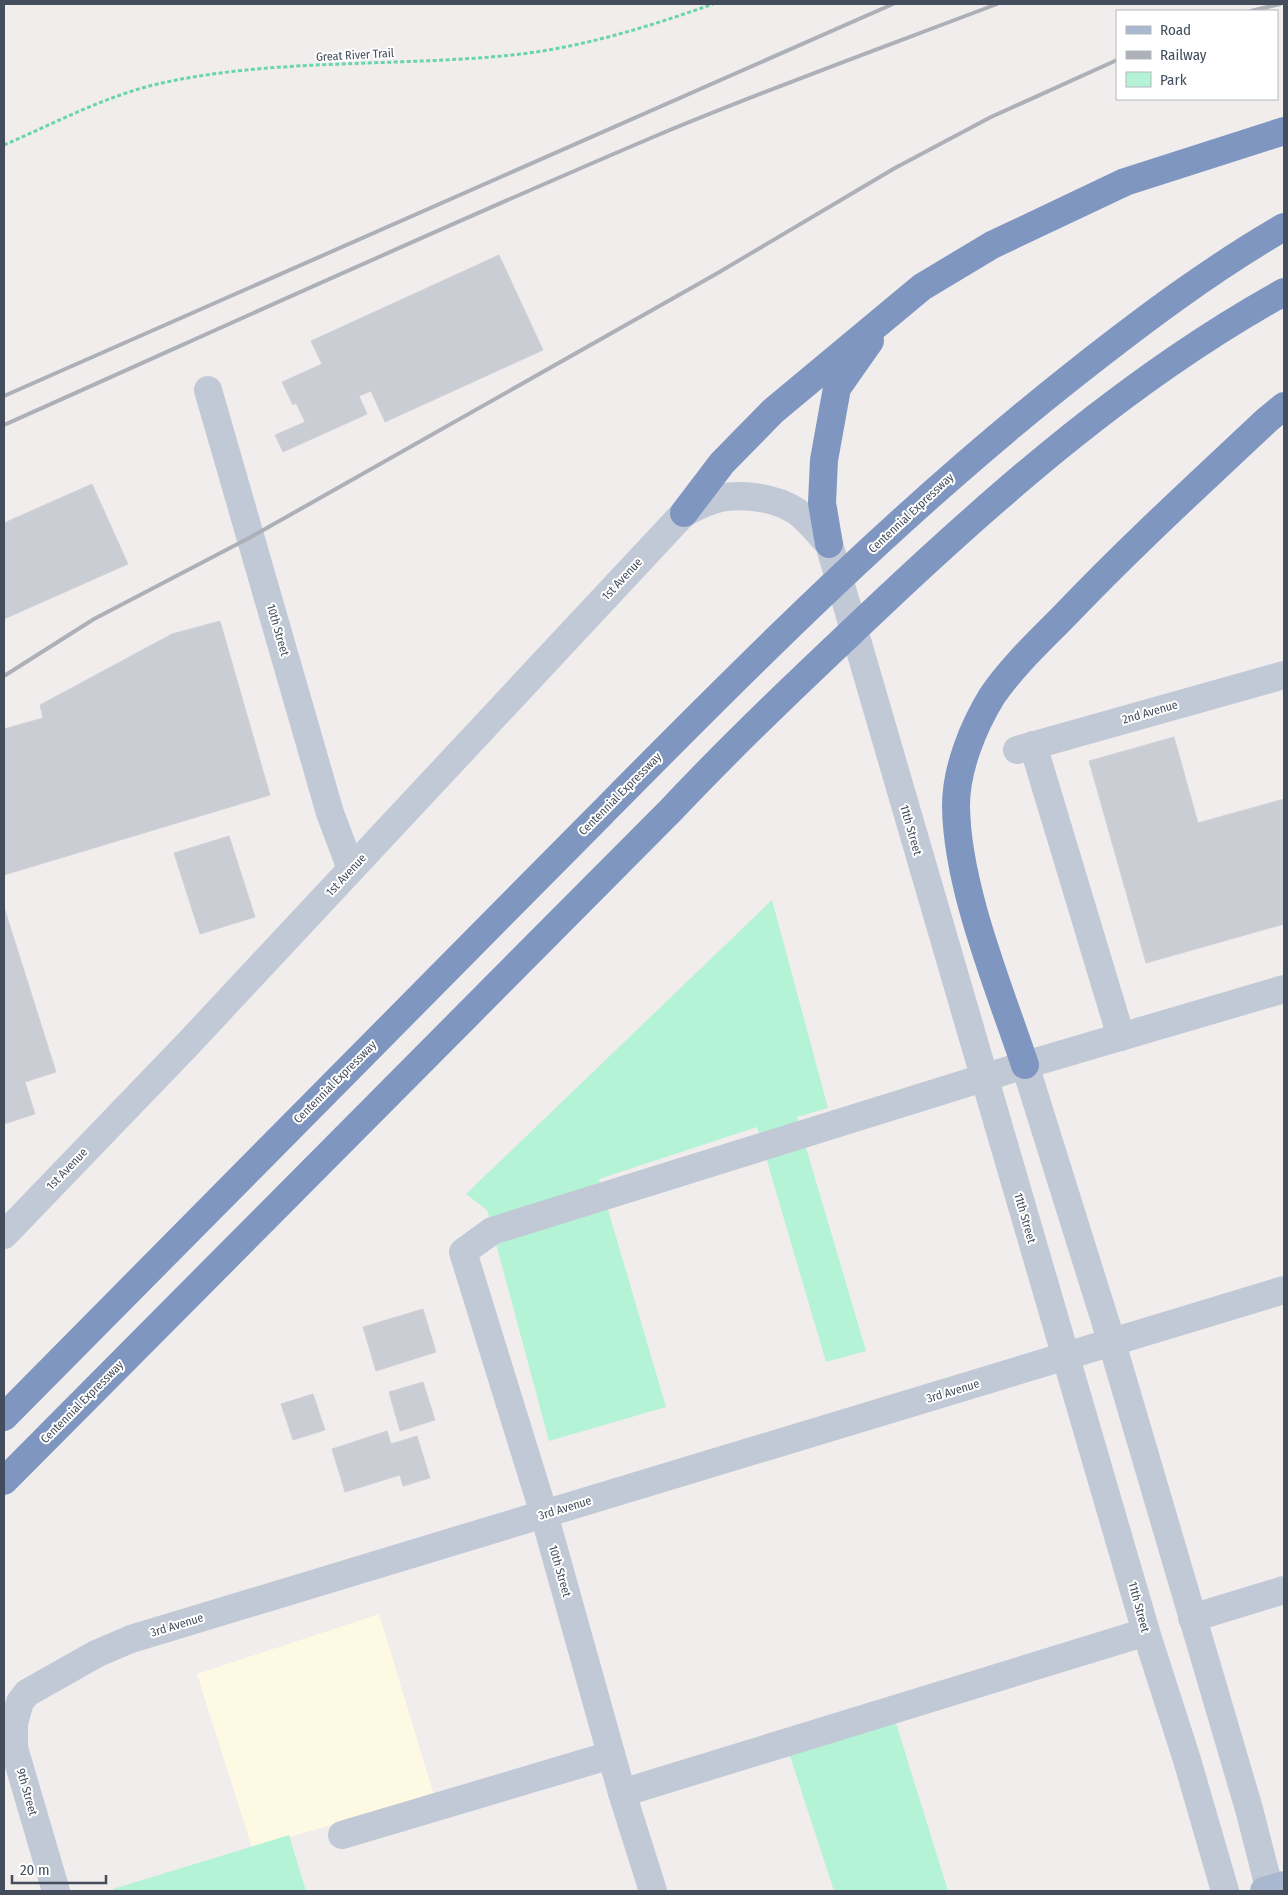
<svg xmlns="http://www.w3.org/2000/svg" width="1288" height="1895" font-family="'Fira Sans Condensed',sans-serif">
<rect width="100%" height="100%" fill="#f0edec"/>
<path fill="#fdf9e2" d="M379,1614L434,1795L252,1848L197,1674Z"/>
<g fill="#b5f3d6">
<path d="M772,900L828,1108L797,1117L866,1351L826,1362L757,1127L599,1179L666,1407L549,1441L487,1210L466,1194Z"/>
<path d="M895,1720L948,1891H834L788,1750Z"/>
<path d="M289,1835L306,1891H114L113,1889Z"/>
</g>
<g fill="#cbcdd5" stroke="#d0d1d9">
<path d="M499,255L543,350L385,422L371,391L359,396L367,414L283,452L275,435L305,422L296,403L293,405L282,382L322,364L311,341Z"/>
<path d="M92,484L128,564L4,619V523Z"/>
<path d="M220,621L270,795L4,875V729L43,718L40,705L172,634Z"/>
<path d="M1174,737L1198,823L1284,799V924L1146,963L1089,761Z"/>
<path d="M229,836L255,917L200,934L174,853Z"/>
<path d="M4,907L56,1072L25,1082L35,1114L4,1124Z"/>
<path d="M423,1309L436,1352L376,1371L363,1327Z"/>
<path d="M423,1382L435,1420L400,1431L389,1392Z"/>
<path d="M313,1394L325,1430L293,1440L281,1404Z"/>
<path d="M387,1431L391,1444L417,1436L430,1478L403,1486L400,1475L345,1492L332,1449Z"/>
</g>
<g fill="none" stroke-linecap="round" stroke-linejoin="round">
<path stroke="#6ad4ae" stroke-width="3" stroke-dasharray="4 2.5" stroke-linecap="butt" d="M4,145C55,123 107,95 162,83C276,58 396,67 512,55C580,48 648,27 713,4"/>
<g stroke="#c1c9d6" stroke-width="28">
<path d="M208,390L330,813L351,869"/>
<path d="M1033,745L1121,1037"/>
<path d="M1017,750L1284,675"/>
<path d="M1025,1065L1112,1343L1249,1809L1270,1891"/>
<path d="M4,1235L186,1046L684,513C694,508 703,503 713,500C738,492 774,497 796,511C808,519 819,534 829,544L1146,1632L1187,1760L1225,1891"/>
<path d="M1192,1618L1284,1590"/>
<path d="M622,1793L1146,1632"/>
<path d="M342,1835L611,1755"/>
<path d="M56,1891L14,1748V1723L20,1702L27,1693L96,1654L131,1639L1284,1290"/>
<path d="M653,1891L622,1793L544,1514L463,1252L492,1231L1025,1065L1284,989"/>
</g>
<path stroke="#a9b7cf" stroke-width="28" d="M1264,1891L1284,1885"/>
<g stroke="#7f96c1" stroke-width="28">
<path d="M684,513L722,463L773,411L922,287L992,245L1125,182L1284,131"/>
<path d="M829,544L822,503L824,460L837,388L870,341"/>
<path d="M1025,1065C999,987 957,888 956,806C956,769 973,727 992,696C1013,665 1042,639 1068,612C1132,545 1200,483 1267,420L1284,406"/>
<path d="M4,1417C204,1215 404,1012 605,810C755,658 907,506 1076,373C1142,321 1211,269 1284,227"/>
<path d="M4,1481L670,811C737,740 808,673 878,607C1003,489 1134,375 1284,292"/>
</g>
<g stroke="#aeb0b8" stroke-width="4">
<path d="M1251,11L1280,4"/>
<path d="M4,396L893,4"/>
<path d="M4,425C221,328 439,228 658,135C770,88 884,47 997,4"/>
<path d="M4,676L94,619L251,537L716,274L895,168L991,117L1117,60"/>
</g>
</g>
<g text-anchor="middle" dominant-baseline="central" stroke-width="4" stroke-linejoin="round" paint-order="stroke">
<g font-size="12" fill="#434d5c" stroke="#fff">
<text transform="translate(355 55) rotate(-3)">Great River Trail</text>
<text transform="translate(911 513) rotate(-43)">Centennial Expressway</text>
<text transform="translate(622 579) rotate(-47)">1st Avenue</text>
<text transform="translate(278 630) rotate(74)">10th Street</text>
<text transform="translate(1150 712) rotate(-16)">2nd Avenue</text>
<text transform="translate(620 794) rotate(-45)">Centennial Expressway</text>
<text transform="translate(911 830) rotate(74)">11th Street</text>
<text transform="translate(346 875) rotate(-47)">1st Avenue</text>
<text transform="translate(335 1082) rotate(-45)">Centennial Expressway</text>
<text transform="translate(67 1169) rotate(-46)">1st Avenue</text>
<text transform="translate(1025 1218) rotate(74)">11th Street</text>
<text transform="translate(953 1391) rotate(-17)">3rd Avenue</text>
<text transform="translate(82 1402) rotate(-45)">Centennial Expressway</text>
<text transform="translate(565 1508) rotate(-17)">3rd Avenue</text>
<text transform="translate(560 1571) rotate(74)">10th Street</text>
<text transform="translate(1139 1607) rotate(75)">11th Street</text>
<text transform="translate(177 1625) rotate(-17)">3rd Avenue</text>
<text transform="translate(27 1792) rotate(74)">9th Street</text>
</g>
</g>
<rect width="1288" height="1895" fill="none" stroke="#434d5c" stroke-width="10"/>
<rect x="1116" y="10" width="162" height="90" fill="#ffffff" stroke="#b4b8be"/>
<rect x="1126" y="26" width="25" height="8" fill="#a9b7cf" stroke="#b4b8be"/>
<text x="1160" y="35" font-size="15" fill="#434d5c">Road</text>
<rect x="1126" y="51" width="25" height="8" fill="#aeb0b8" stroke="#b4b8be"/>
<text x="1160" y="60" font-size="15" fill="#434d5c">Railway</text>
<rect x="1126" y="72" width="25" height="15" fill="#b5f3d6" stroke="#b4b8be"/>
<text x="1160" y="85" font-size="15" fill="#434d5c">Park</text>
<path d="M12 1875v8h94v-8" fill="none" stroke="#434d5c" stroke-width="2.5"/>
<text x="20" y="1875" font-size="15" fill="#434d5c" stroke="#ffffff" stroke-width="4" paint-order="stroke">20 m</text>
</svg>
